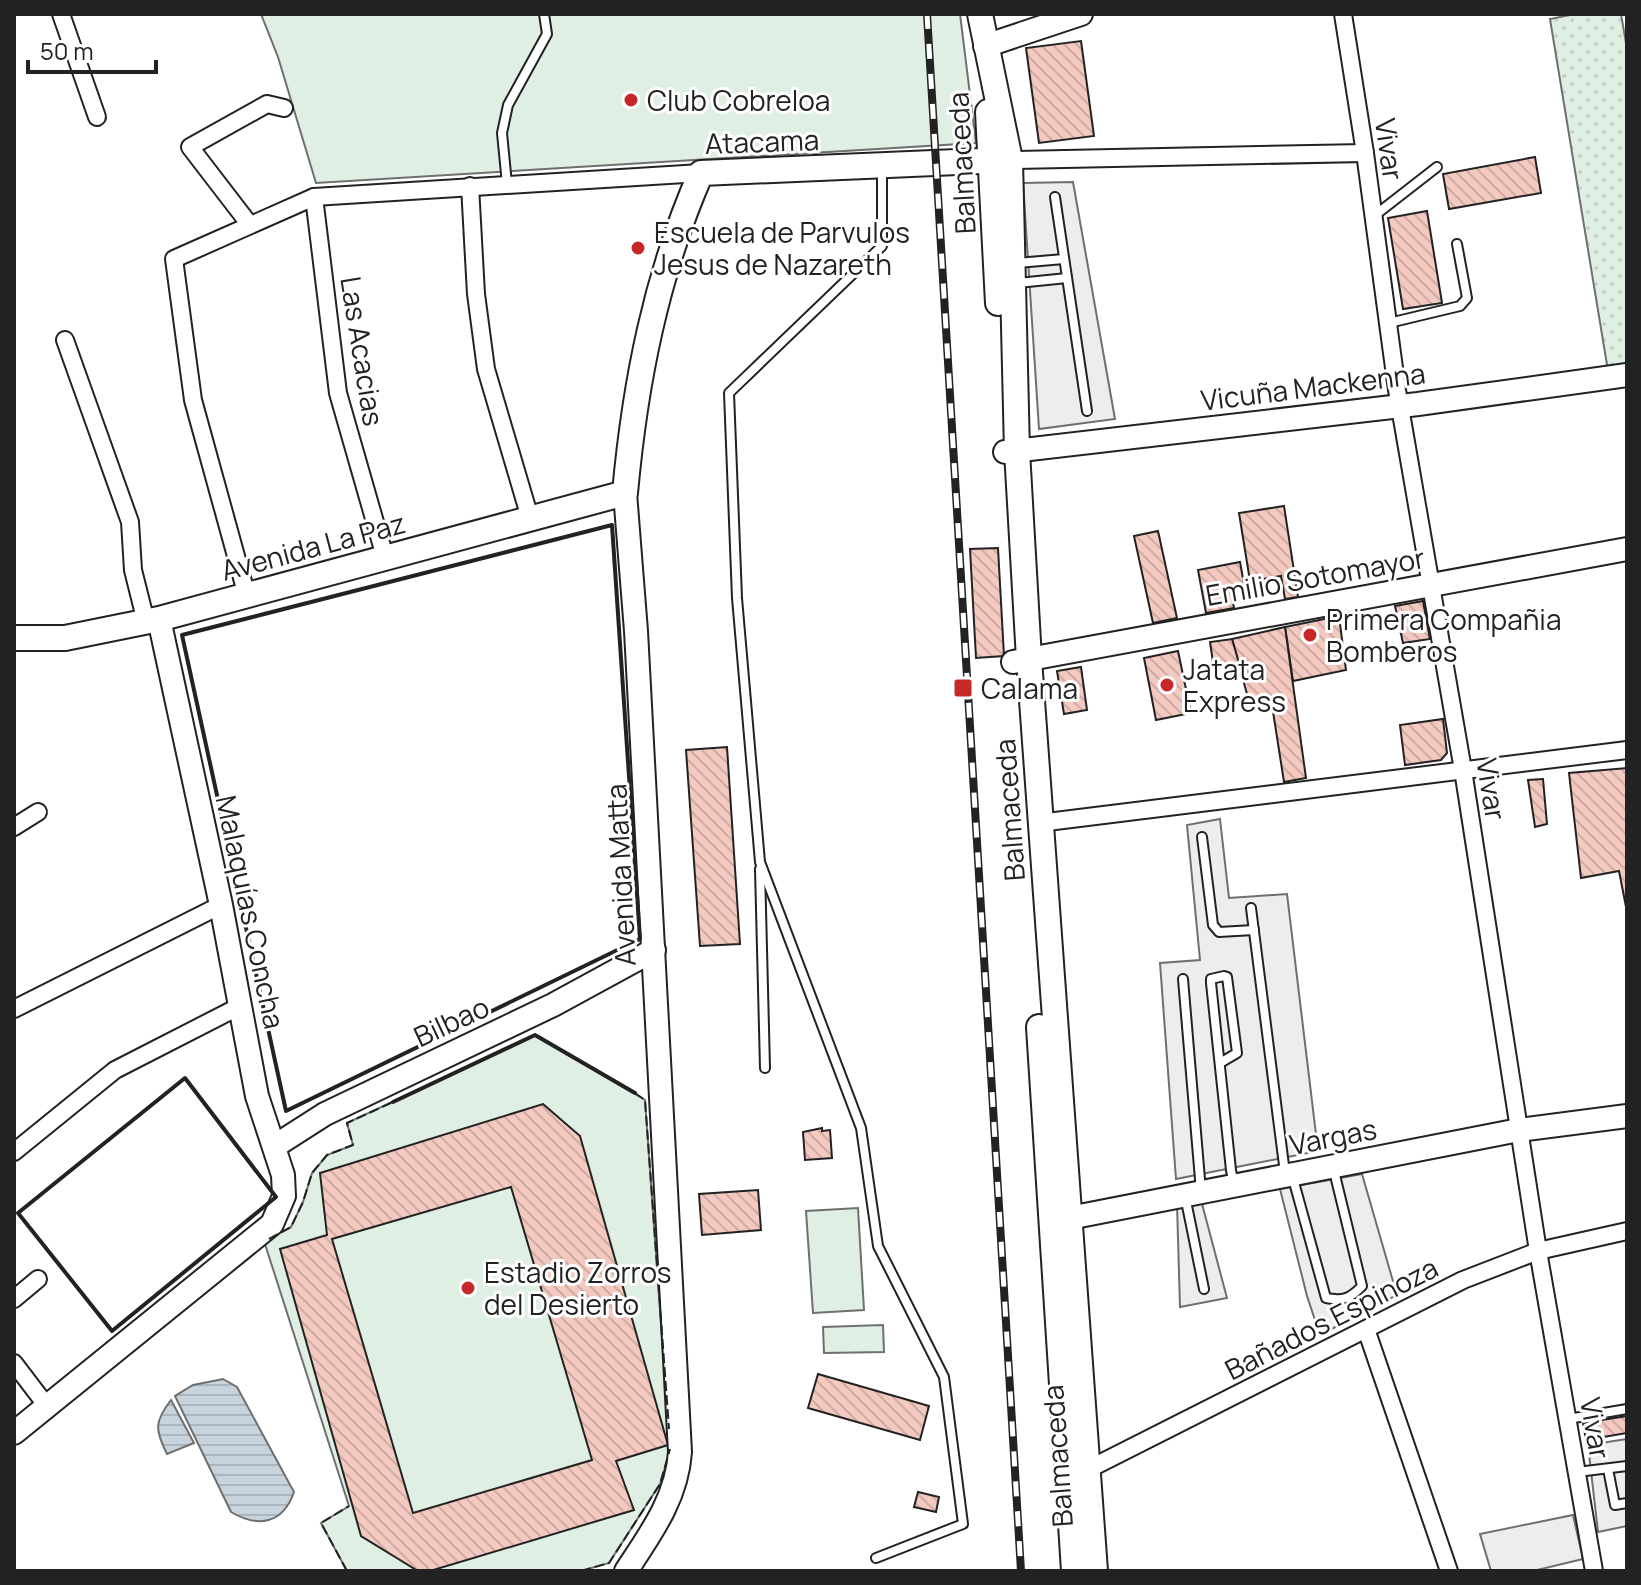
<svg xmlns="http://www.w3.org/2000/svg" width="1641" height="1585" font-family="Manrope,sans-serif">
<defs>
<pattern id="park-dots" width="8" height="8" patternUnits="userSpaceOnUse" patternTransform="scale(2)"><rect width="8" height="8" fill="#e0efe3"/><path d="M2 2h.1M6 6h.1" fill="none" stroke="#c0cdc2" stroke-width="1.8" stroke-linecap="round"/></pattern>
<pattern id="water-rules" width="6" height="5" patternUnits="userSpaceOnUse" patternTransform="scale(2)"><rect width="6" height="5" fill="#c7d3dd"/><path d="M0 2.5h6" fill="none" stroke="#abb5bd"/></pattern>
<pattern id="building-back-hatch" width="6" height="6" patternUnits="userSpaceOnUse" patternTransform="scale(2)"><rect width="6" height="6" fill="#f3c9c0"/><path d="M-1 5l2 2M0 0l6 6M5-1l2 2" fill="none" stroke="#d0aca5"/></pattern>
</defs>
<rect width="100%" height="100%" fill="#fff"/>
<path fill="url(#park-dots)" stroke="#6f6f6f" stroke-width="2" d="M1575,14H1621L1627,49V369L1608,371L1550,19Z"/>
<g fill="#e0efe3" stroke="#6f6f6f" stroke-width="2">
<path d="M261,14H960L976,143L316,183L278,57Z"/>
<path d="M535,1035L645,1100L670,1451L660,1484L609,1563L581,1571H347L321,1523L349,1506L264,1241L291,1227L303,1202L312,1173L327,1155L353,1145L347,1123Z"/>
<path d="M858,1208L864,1310L813,1313L806,1211Z"/>
<path d="M883,1325L884,1352L824,1353L823,1327Z"/>
</g>
<g fill="#ededed" stroke="#6f6f6f" stroke-width="2">
<path d="M1073,182L1115,419L1039,429L1023,183Z"/>
<path d="M1220,819L1229,898L1287,894L1318,1151L1176,1179L1160,963L1200,960L1187,825Z"/>
<path d="M1362,1174L1397,1295L1320,1335L1307,1296L1280,1189Z"/>
<path d="M1201,1200L1227,1298L1180,1307L1177,1204Z"/>
<path d="M1627,1439V1526L1598,1532L1588,1445Z"/>
<path d="M1573,1515L1583,1559L1533,1571H1491L1480,1534Z"/>
</g>
<g fill="url(#water-rules)" stroke="#6f6f6f" stroke-width="2">
<path d="M223,1379L237,1387L294,1492C283,1524 258,1528 231,1512L175,1396L193,1385Z"/>
<path d="M171,1400L194,1443L167,1454C155,1430 154,1422 171,1400Z"/>
</g>
<g fill="url(#building-back-hatch)" stroke="#222" stroke-width="2" fill-rule="evenodd">
<path d="M1081,41L1094,136L1039,143L1026,48Z"/>
<path d="M1535,157L1541,193L1449,209L1443,174Z"/>
<path d="M1427,211L1442,303L1403,309L1388,218Z"/>
<path d="M1284,506L1298,597L1285,599L1281,576L1250,581L1239,513Z"/>
<path d="M1158,531L1177,618L1153,623L1134,536Z"/>
<path d="M998,548L1004,656L976,658L970,549Z"/>
<path d="M1240,562L1244,584L1230,586L1234,608L1206,613L1198,570Z"/>
<path d="M1423,601L1430,639L1403,643L1395,606Z"/>
<path d="M1339,616L1346,670L1293,681L1285,627Z"/>
<path d="M1285,627L1306,778L1284,782L1272,705H1250L1232,639Z"/>
<path d="M1232,639L1239,663L1214,669L1210,642Z"/>
<path d="M1178,651L1191,713L1156,720L1144,658Z"/>
<path d="M1081,667L1087,710L1064,714L1057,671Z"/>
<path d="M1443,719L1447,753L1441,760L1405,765L1400,725Z"/>
<path d="M727,747L740,944L700,946L686,750Z"/>
<path d="M1627,768V912L1619,871L1581,878L1569,773Z"/>
<path d="M1543,779L1547,824L1535,827L1528,780Z"/>
<path d="M543,1104L580,1136L668,1445L616,1461L634,1510L430,1571H418L361,1536L280,1249L327,1235L320,1173ZM511,1187L592,1460L413,1513L332,1239Z"/>
<path d="M822,1128V1131L830,1130L832,1158L805,1160L803,1132Z"/>
<path d="M758,1190L761,1230L702,1235L699,1194Z"/>
<path d="M818,1374L929,1406L920,1440L808,1408Z"/>
<path d="M1627,1416V1433L1586,1440L1583,1423Z"/>
<path d="M918,1492L939,1497L936,1512L914,1507Z"/>
</g>
<g fill="none" stroke-linecap="round" stroke-linejoin="round">
<g stroke="#222" stroke-width="12">
<g id="lane">
<path d="M507,184L502,133L508,105L547,34L544,14"/>
<path d="M1055,197L1087,411"/>
<path d="M1374,216L1437,167"/>
<path d="M1017,263L1064,259"/>
<path d="M1018,283L1067,278"/>
<path d="M1389,323L1460,306L1467,298L1457,244"/>
<path d="M1202,837L1213,925L1219,932L1254,930"/>
<path d="M760,869L765,1068"/>
<path d="M1251,908L1285,1173"/>
<path d="M1183,979L1201,1191"/>
<path d="M1220,1063L1237,1053L1227,977L1224,976L1211,979V983L1231,1170L1234,1185"/>
<path d="M1292,1175L1326,1298C1343,1301 1350,1299 1362,1286L1333,1167"/>
<path d="M1185,1196L1204,1289"/>
<path d="M1568,1419L1627,1409"/>
<path d="M1608,1469L1615,1505L1627,1503"/>
<path d="M1577,1472L1627,1466"/>
<path d="M876,1558L963,1524L944,1377L878,1246L861,1128L760,862L737,598L729,393L882,246V169"/>
</g>
</g>
<g stroke="#222" stroke-width="20">
<g id="street">
<path d="M61,14L97,117"/>
<path d="M1343,14L1365,153L1397,390L1463,770L1538,1251L1594,1571"/>
<path d="M1010,160L1365,153"/>
<path d="M470,186L476,294L486,369L530,518"/>
<path d="M314,197L338,393L385,557"/>
<path d="M250,225L190,147L267,104L284,108"/>
<path d="M65,340L130,522L133,570L146,622"/>
<path d="M247,596L193,400L174,259L314,197L701,173"/>
<path d="M1039,823L1627,750"/>
<path d="M14,827L38,812"/>
<path d="M14,1009L221,905"/>
<path d="M14,1152L115,1070L242,1005"/>
<path d="M14,1299L38,1279"/>
<path d="M1366,1329L1449,1571"/>
<path d="M14,1363L46,1405"/>
<path d="M1081,1473L1463,1280L1538,1251L1627,1231"/>
</g>
</g>
<g stroke="#222" stroke-width="26">
<g id="secondary">
<path d="M985,46L1081,14"/>
<path d="M1005,452L1418,404L1627,375"/>
<path d="M625,493L636,631L680,1452C677,1498 651,1533 626,1571"/>
<path d="M1013,662L1627,549"/>
<path d="M275,1146L325,1114L553,1005L654,950"/>
<path d="M1054,1221L1519,1130L1627,1116"/>
<path d="M14,1433L272,1224L284,1196L283,1175L257,1096L221,905L159,619"/>
</g>
</g>
<g stroke="#222" stroke-width="28">
<g id="primary">
<path d="M980,14L1010,160L1017,451L1029,659L1095,1571"/>
<path d="M988,112L998,303"/>
<path d="M14,638H65L159,619L625,493C635,383 656,275 701,173L1004,160"/>
<path d="M1039,1027L1074,1571"/>
</g>
</g>
<use href="#lane" stroke="#fff" stroke-width="8"/>
<use href="#street" stroke="#fff" stroke-width="16"/>
<use href="#secondary" stroke="#fff" stroke-width="22"/>
<use href="#primary" stroke="#fff" stroke-width="24"/>
<g stroke="#222" stroke-width="8">
<path id="rail" d="M927,14L1021,1571"/>
</g>
<use href="#rail" stroke="#fff" stroke-width="5" stroke-dasharray="15" stroke-linecap="butt"/>
<g stroke="#222" stroke-width="2" stroke-dasharray="10 4" stroke-linecap="butt">
<path d="M635,1093L645,1100L669,1429"/>
<path d="M269,1239L291,1227L303,1202L312,1173L327,1155L353,1145L347,1123L393,1102"/>
<path d="M347,1571L321,1523L349,1506"/>
<path d="M581,1571L609,1563L660,1484L670,1449"/>
</g>
<g stroke="#222" stroke-width="4">
<path d="M612,525L640,939L286,1111L182,635Z"/>
<path d="M185,1078L276,1197L112,1331L18,1213Z"/>
<path d="M393,1102L535,1035L635,1093"/>
</g>
</g>
<g fill="#c62828" stroke="#fff" stroke-width="3">
<circle cx="631" cy="100" r="8"/>
<circle cx="638" cy="248" r="8"/>
<circle cx="1310" cy="635" r="8"/>
<circle cx="1167" cy="685" r="8"/>
<rect x="953" y="678" width="20" height="20" rx="4"/>
<circle cx="468" cy="1288" r="8"/>
</g>
<g text-anchor="middle" dominant-baseline="central" stroke-width="6" stroke-linejoin="round" paint-order="stroke">
<g font-size="28" fill="#222" stroke="#fff" text-anchor="start">
<text x="647" y="100">Club Cobreloa</text>
<text x="654" y="232">Escuela de Parvulos<tspan x="654" dy="32">Jesus de Nazareth</tspan></text>
<text x="1326" y="619">Primera Compañia<tspan x="1326" dy="32">Bomberos</tspan></text>
<text x="1183" y="669">Jatata<tspan x="1183" dy="32">Express</tspan></text>
<text x="981" y="688">Calama</text>
<text x="484" y="1272">Estadio Zorros<tspan x="484" dy="32">del Desierto</tspan></text>
</g>
<g font-size="28" fill="#222" stroke="#fff">
<text transform="translate(762 141) rotate(-2)">Atacama</text>
<text transform="translate(1390 149) rotate(82)">Vivar</text>
<text transform="translate(961 163) rotate(-93)">Balmaceda</text>
<text transform="translate(363 351) rotate(81)">Las Acacias</text>
<text transform="translate(1313 386) rotate(-7)">Vicuña Mackenna</text>
<text transform="translate(313 546) rotate(-15)">Avenida La Paz</text>
<text transform="translate(1315 576) rotate(-10)">Emilio Sotomayor</text>
<text transform="translate(1492 789) rotate(81)">Vivar</text>
<text transform="translate(1009 810) rotate(-94)">Balmaceda</text>
<text transform="translate(620 875) rotate(-93)">Avenida Matta</text>
<text transform="translate(251 912) rotate(78)">Malaquías Concha</text>
<text transform="translate(451 1021) rotate(-25)">Bilbao</text>
<text transform="translate(1333 1136) rotate(-11)">Vargas</text>
<text transform="translate(1331 1318) rotate(-27)">Bañados Espinoza</text>
<text transform="translate(1596 1428) rotate(80)">Vivar</text>
<text transform="translate(1057 1456) rotate(-94)">Balmaceda</text>
</g>
</g>
<rect width="1641" height="1585" fill="none" stroke="#222222" stroke-width="32"/>
<path d="M28 60v12h128v-12" fill="none" stroke="#222222" stroke-width="4"/>
<text x="40" y="60" font-size="24" fill="#222222" stroke="#ffffff" stroke-width="6" paint-order="stroke">50 m</text>
</svg>
